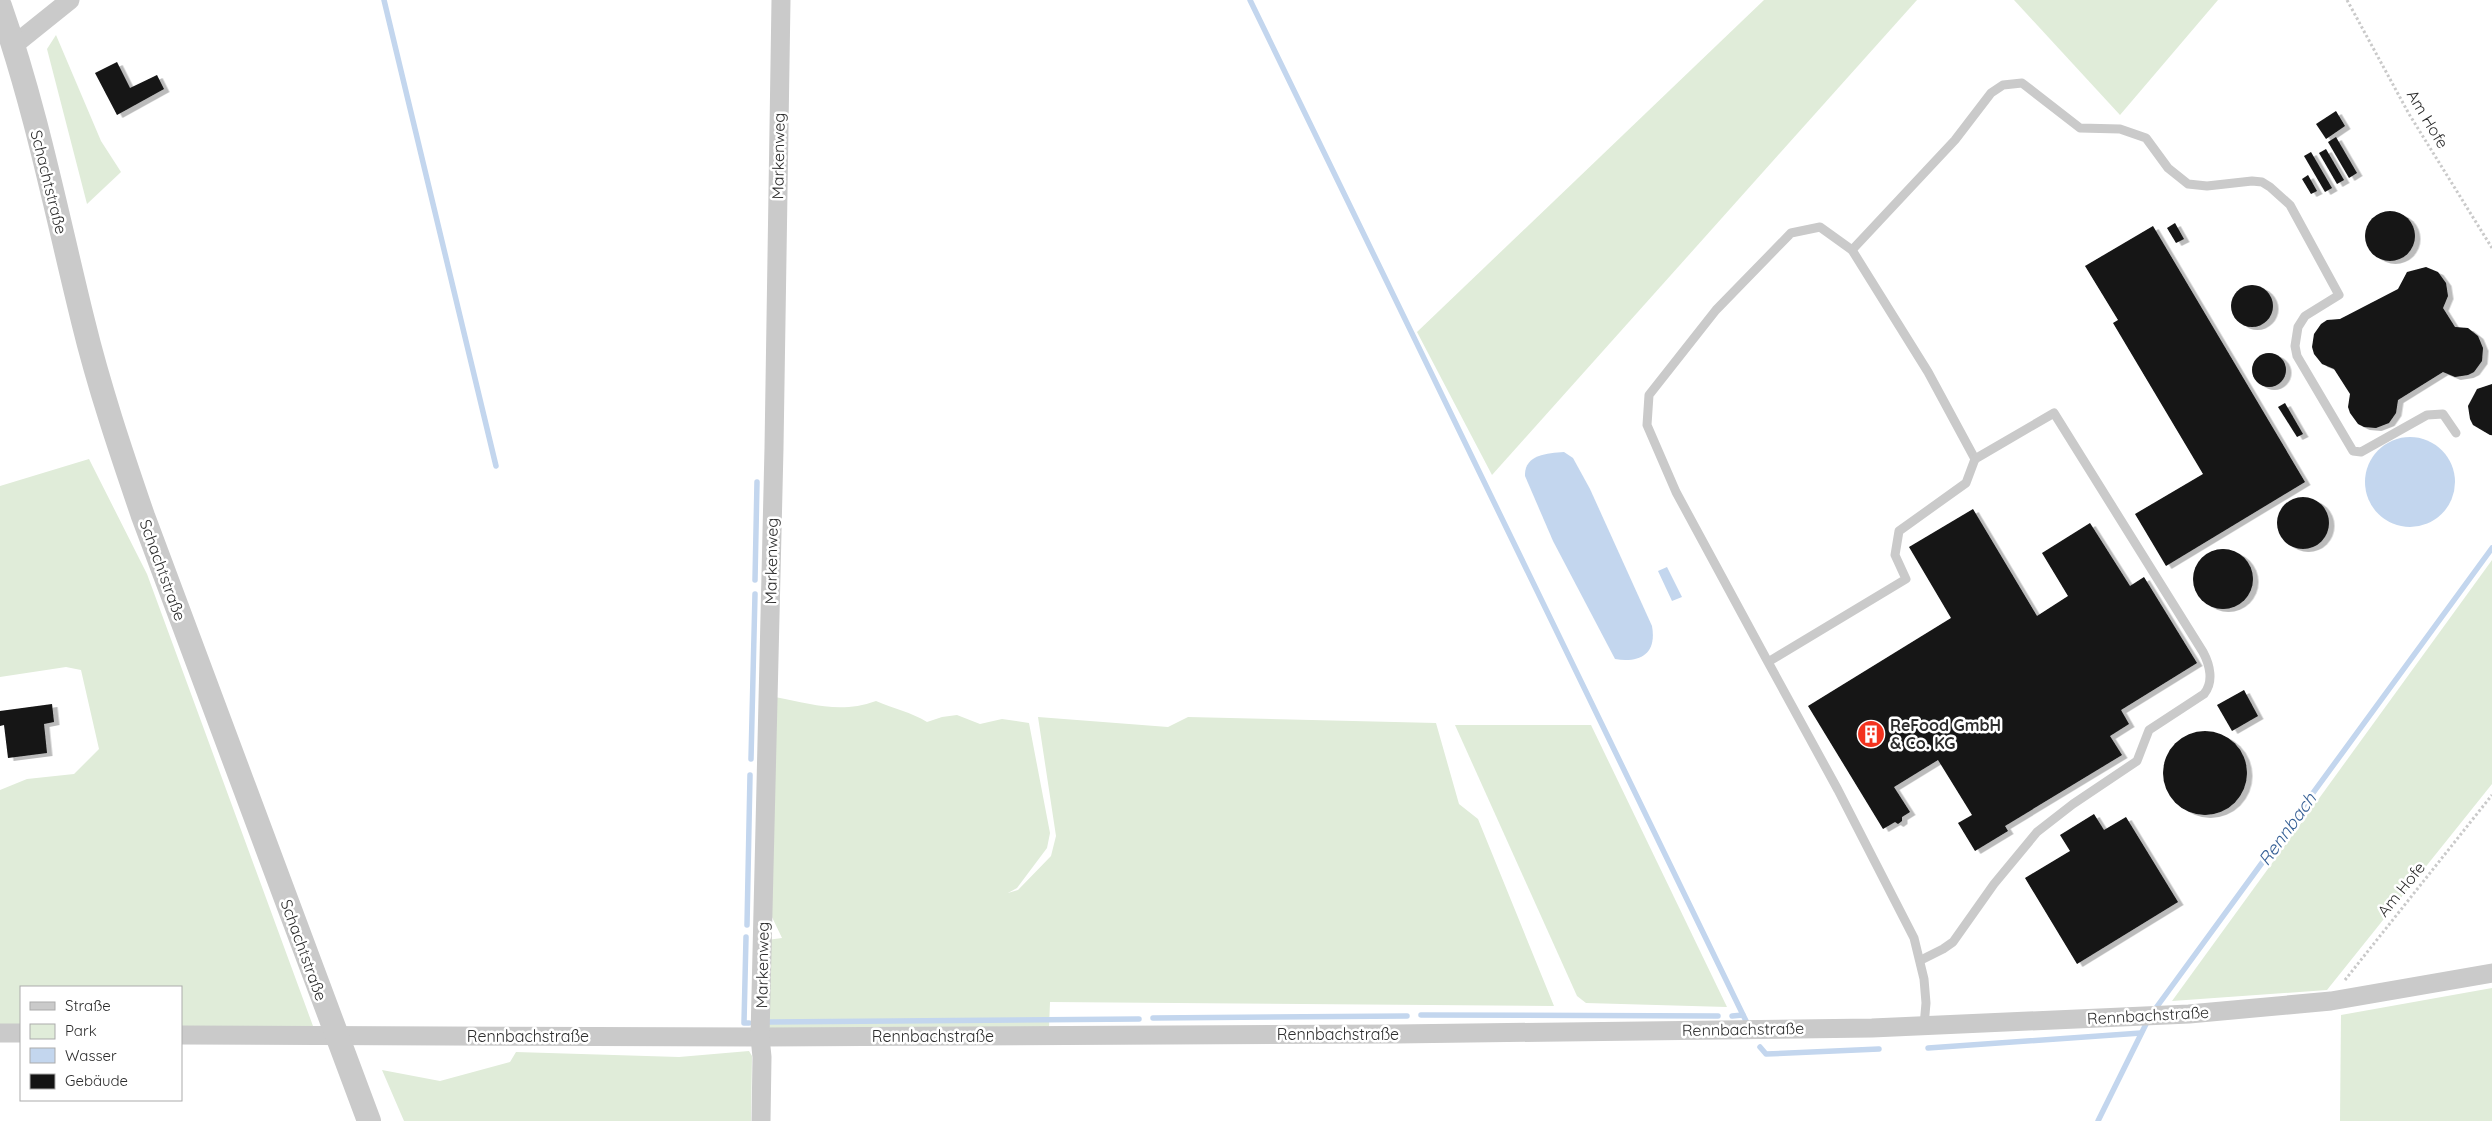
<svg xmlns="http://www.w3.org/2000/svg" width="2492" height="1121" font-family="Quicksand,sans-serif">
<defs>
<filter id="shadow"><feDropShadow dx="5.5" dy="3" stdDeviation="0" flood-color="#0004"/></filter>
</defs>
<rect width="100%" height="100%" fill="#fff"/>
<g fill="#e0ecd9">
<path d="M1764,0H1917L1492,475L1417,332Z"/>
<path d="M2014,0H2218L2120,115Z"/>
<path d="M56,35L101,141L121,172L87,204L47,49Z"/>
<path d="M89,459L147,574L313,1026H181V987H21V1026L0,1027V790L27,779L74,774L99,749L81,670L66,667L0,677V486Z"/>
<path d="M2492,560V784L2327,990L2172,1001Z"/>
<path d="M775,697C812,704 840,714 876,701C894,709 911,712 927,722L942,717L957,715L980,724L1002,719L1029,723L1050,833L1047,848L1017,888L1008,893L1018,890L1051,856L1056,836L1038,717L1168,727L1188,717L1436,723L1459,804L1478,819L1554,1006L1050,1002L1049,1028L772,1030L768,1026L767,940L782,938L771,915Z"/>
<path d="M1455,725H1591L1727,1007L1586,1003L1577,996Z"/>
<path d="M2492,988V1121H2340L2341,1015Z"/>
<path d="M749,1051L752,1056L751,1121H404L382,1070L440,1081L510,1062L516,1052L679,1057Z"/>
</g>
<g fill="#c3d6ee">
<circle cx="2410" cy="482" r="45"/>
<path d="M1564,452L1573,458L1590,489L1652,626C1657,654 1640,663 1615,659L1553,541L1525,476C1524,455 1547,453 1564,452Z"/>
<path d="M1667,567L1682,597L1672,601L1658,571Z"/>
</g>
<g fill="none" stroke-linecap="round" stroke-linejoin="round">
<g stroke="#c3d6ee" stroke-width="5.5">
<path d="M384,0L496,466"/>
<path d="M1250,0L1746,1021"/>
<path d="M755,580L757,482"/>
<path d="M751,759L755,594"/>
<path d="M747,925L750,775"/>
<path d="M746,937L744,1023H749"/>
<path d="M2153,1012L2492,548"/>
<path d="M1421,1015L1718,1016"/>
<path d="M1732,1016L1743,1015"/>
<path d="M1153,1018L1407,1016"/>
<path d="M769,1022L1139,1019"/>
<path d="M1760,1047L1766,1054L1879,1049"/>
<path d="M1928,1048L2141,1033"/>
<path d="M2098,1121L2148,1020"/>
</g>
</g>
<g fill="#141414" filter="url(#shadow)">
<path d="M117,62L130,88L157,75L164,89L117,115L95,73Z"/>
<path d="M2336,111L2345,126L2326,139L2316,124Z"/>
<path d="M2336,137L2357,173L2349,178L2328,142Z"/>
<path d="M2326,149L2344,180L2337,184L2319,153Z"/>
<path d="M2311,152L2332,188L2325,192L2304,156Z"/>
<path d="M2308,175L2317,191L2311,194L2302,179Z"/>
<circle cx="2390" cy="236" r="25"/>
<path d="M2175,223L2184,239L2176,243L2167,228Z"/>
<path d="M2153,226L2305,482L2166,566L2135,514L2203,474L2113,323L2118,320L2085,266Z"/>
<path d="M2426,267L2438,272L2446,283L2448,296L2443,308L2455,327L2468,328L2478,336L2483,348L2482,361L2474,372L2468,375L2455,377L2443,372L2398,400L2396,413L2389,423L2376,428L2364,427L2358,424L2350,413L2348,407L2350,394L2334,369L2322,364L2314,354L2312,347L2314,334L2321,324L2327,320L2340,319L2398,289L2407,272Z"/>
<circle cx="2252" cy="306" r="21"/>
<circle cx="2269" cy="370" r="17"/>
<path d="M2492,384V435H2490L2473,425L2470,419L2468,406L2477,389Z"/>
<path d="M2285,403L2303,434L2297,437L2278,407Z"/>
<circle cx="2303" cy="523" r="26"/>
<path d="M1973,509L2037,616L2068,596L2042,553L2090,523L2130,586L2144,577L2197,663L2121,710L2129,724L2110,736L2122,755L2005,826L2008,831L1975,851L1958,823L1972,815L1938,760L1894,787L1910,812L1902,817V821L1898,824L1895,822L1883,829L1808,706L1951,618L1909,547Z"/>
<circle cx="2223" cy="579" r="30"/>
<path d="M2244,690L2258,716L2232,731L2217,705Z"/>
<path d="M52,704L54,722L44,724L47,753L8,758L4,725L0,726V711Z"/>
<circle cx="2205" cy="773" r="42"/>
<path d="M2094,814L2104,830L2126,817L2178,902L2077,964L2025,878L2070,851L2060,835Z"/>
</g>
<g fill="none" stroke-linecap="round" stroke-linejoin="round">
<g stroke="#cacaca" stroke-width="3" stroke-dasharray="2.5 2.5" stroke-linecap="butt">
<path d="M2347,0L2409,114L2492,248"/>
<path d="M2345,980L2492,795"/>
</g>
<g stroke="#cacaca" stroke-width="9">
<path d="M1852,250L1955,140L1991,93L2003,85L2022,83L2080,128L2120,129L2146,138L2168,168L2188,184L2207,186L2252,181L2262,182L2270,187L2290,205L2339,295L2305,316L2298,327L2295,346L2297,356L2353,451L2361,452L2427,415L2443,414L2456,433"/>
<path d="M1768,662L1676,492L1647,425L1649,395L1716,310L1791,233L1820,227L1852,250L1928,372L1975,459L1966,483L1899,531L1895,555L1906,579L1768,662L1838,790L1914,938L1924,979L1926,1003L1924,1026"/>
<path d="M1921,960L1943,949L1953,942L1994,884L2037,832L2073,804L2137,761L2149,730L2204,694C2214,682 2210,665 2203,652L2054,413L1975,459"/>
</g>
<g stroke="#cacaca" stroke-width="19">
<path d="M14,45L70,0"/>
<path d="M0,1033H21"/>
<path d="M181,1035L760,1037L1396,1034L1872,1028L2189,1014L2331,1001L2492,973"/>
<path d="M761,1121L762,1057L760,1037L774,448L781,0"/>
</g>
<path stroke="#cacaca" stroke-width="24" d="M0,6C36,108 57,216 83,321C99,387 121,452 143,516L369,1121"/>
</g>
<defs>
<g id="building-disc" transform="scale(1.4375)"><circle r="9.5" fill="#f3331f" stroke="#fff"/><path d="M-4-6H4V6H1V3H-1V6H-4ZM-2.5-4.3h1.7v1.8h-1.7ZM.8-4.3h1.7v1.8H.8ZM-2.5-1h1.7V.8h-1.7ZM.8-1h1.7V.8H.8Z" fill="#fff"/></g>
</defs>
<g fill-rule="evenodd">
<use href="#building-disc" x="1871" y="734"/>
</g>
<g text-anchor="middle" dominant-baseline="central" stroke-width="5" stroke-linejoin="round" paint-order="stroke">
<g font-size="16" fill="#2d2d2d" stroke="#fff">
<text transform="translate(2428 119) rotate(59)">Am Hofe</text>
<text transform="translate(778 156) rotate(-89)">Markenweg</text>
<text transform="translate(49 182) rotate(76)">Schachtstraße</text>
<text transform="translate(771 561) rotate(-89)">Markenweg</text>
<text transform="translate(163 570) rotate(70)">Schachtstraße</text>
<text transform="translate(2401 889) rotate(-51)">Am Hofe</text>
<text transform="translate(304 950) rotate(70)">Schachtstraße</text>
<text transform="translate(762 965) rotate(-89)">Markenweg</text>
<text transform="translate(2148 1015) rotate(-3)">Rennbachstraße</text>
<text transform="translate(1743 1029) rotate(-1)">Rennbachstraße</text>
<text x="1338" y="1034">Rennbachstraße</text>
<text x="528" y="1036">Rennbachstraße</text>
<text x="933" y="1036">Rennbachstraße</text>
</g>
<g font-size="16" font-weight="bold" fill="#2d2d2d" stroke="#fff" text-anchor="start">
<text x="1890" y="725">ReFood GmbH<tspan x="1890" dy="18">&amp; Co. KG</tspan></text>
</g>
<g font-size="18" font-style="italic" fill="#355f95" stroke="#fff">
<text transform="translate(2287 829) rotate(-54)">Rennbach</text>
</g>
</g>
<rect x="20" y="986" width="162" height="115" fill="#ffffff" stroke="#ababab"/>
<rect x="30" y="1002" width="25" height="8" fill="#cacaca" stroke="#ababab"/>
<text x="65" y="1011" font-size="15" fill="#2d2d2d">Straße</text>
<rect x="30" y="1024" width="25" height="15" fill="#e0ecd9" stroke="#ababab"/>
<text x="65" y="1036" font-size="15" fill="#2d2d2d">Park</text>
<rect x="30" y="1048" width="25" height="15" fill="#c3d6ee" stroke="#ababab"/>
<text x="65" y="1061" font-size="15" fill="#2d2d2d">Wasser</text>
<rect x="30" y="1074" width="25" height="15" fill="#141414" stroke="#ababab"/>
<text x="65" y="1086" font-size="15" fill="#2d2d2d">Gebäude</text>
</svg>
